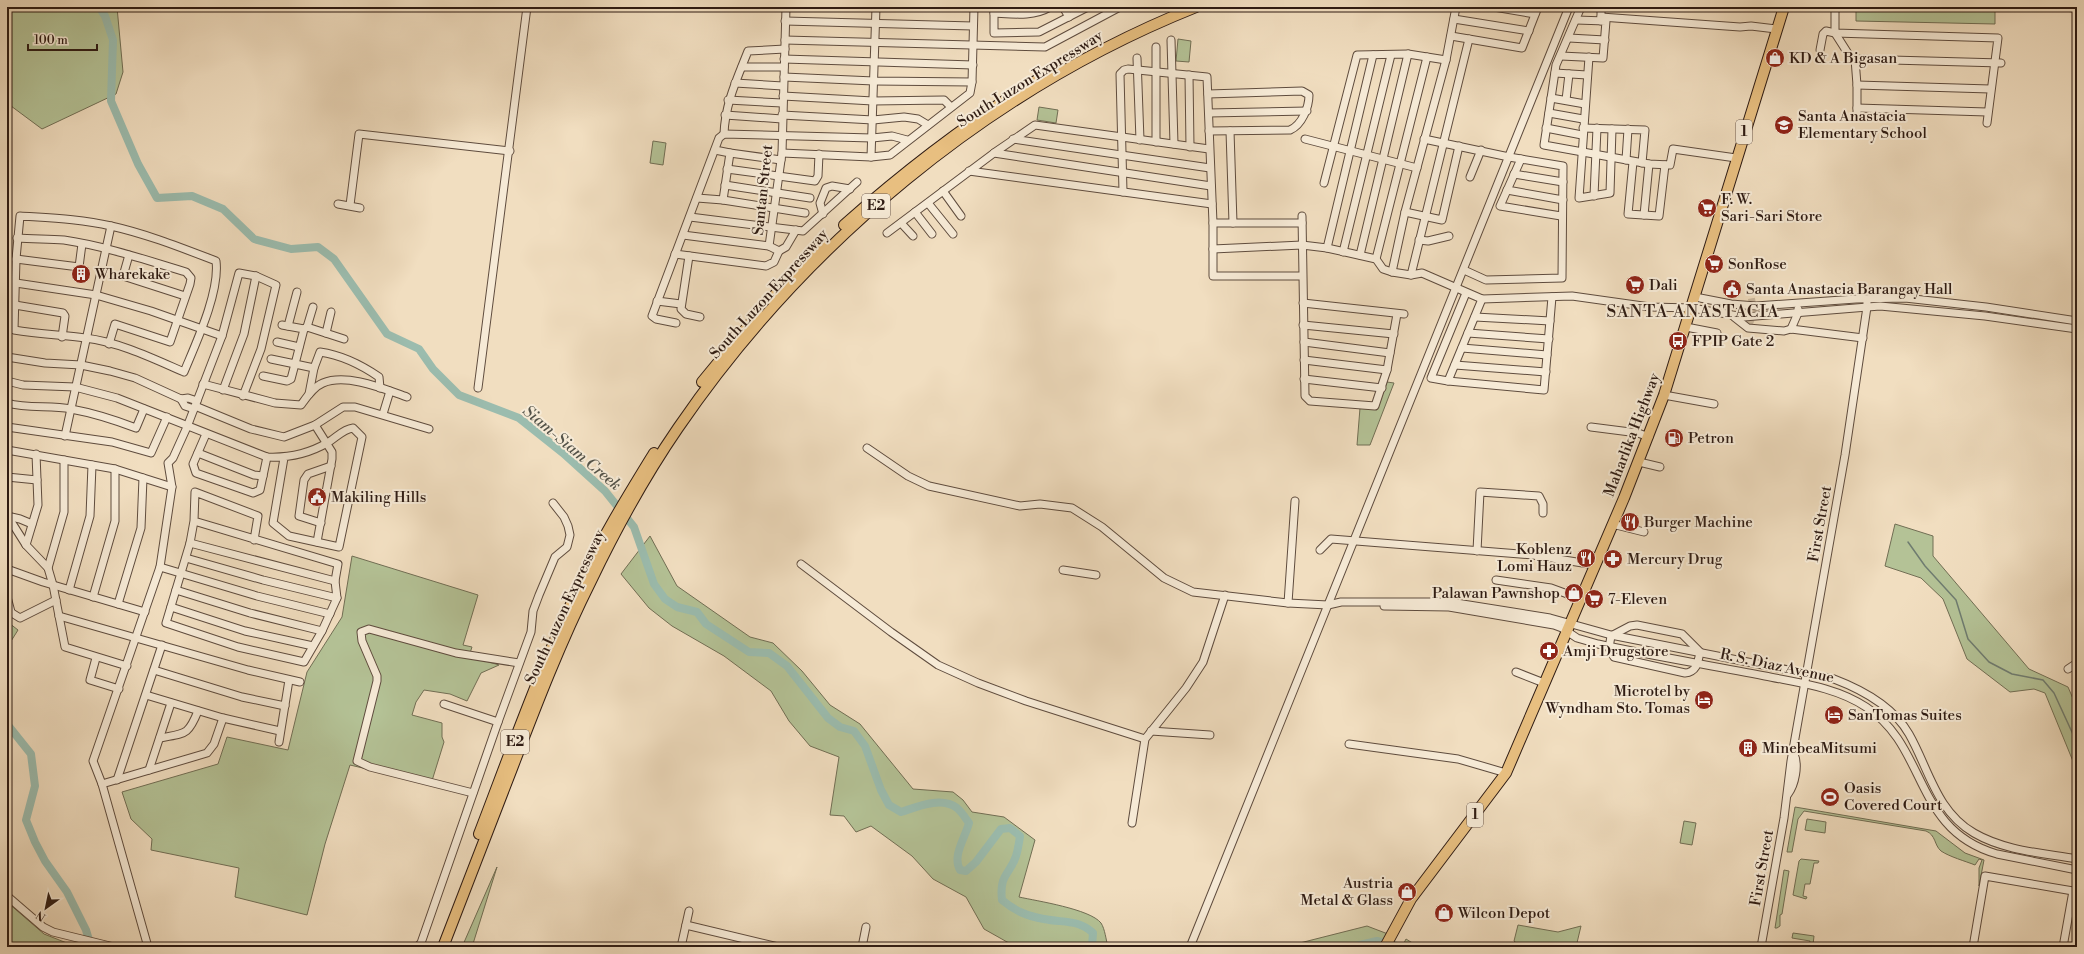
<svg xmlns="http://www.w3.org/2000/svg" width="2084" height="954" font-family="'Libre Bodoni',serif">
<rect width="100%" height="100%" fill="#f1dec0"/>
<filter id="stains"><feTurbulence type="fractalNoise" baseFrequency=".005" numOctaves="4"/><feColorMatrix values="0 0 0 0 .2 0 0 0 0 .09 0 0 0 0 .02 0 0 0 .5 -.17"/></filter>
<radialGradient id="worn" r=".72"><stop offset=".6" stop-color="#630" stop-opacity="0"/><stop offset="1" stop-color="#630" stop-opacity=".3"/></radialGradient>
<g fill="#b4c296" stroke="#716e54">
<path d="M7,7H117L123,72L116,94L42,129L7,103Z"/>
<path d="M1856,7H1995V24L1856,21Z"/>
<path d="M1178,39L1191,41L1189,62L1176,61Z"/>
<path d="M1039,107L1058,110L1056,123L1037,120Z"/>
<path d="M653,141L666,143L663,165L650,163Z"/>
<path d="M1387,382L1394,383L1370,445H1357L1360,408H1377Z"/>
<path d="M1895,524L1933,536V556L2029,669L2068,687L2077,708V771L2045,693L2034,689L2010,692L1967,659L1943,599L1921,578L1885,566Z"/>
<path d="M650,536L677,586L750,637L773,643L802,671L830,705L860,724L913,789L953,792L963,800L972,812L1004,817L1035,840L1019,897C1037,901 1090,909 1101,923C1105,929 1106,940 1108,947H1016L984,929L966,897L933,879L912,856L871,826L856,832L844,816L830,815L839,757L810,746L789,721L771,691L724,656L672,626L649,608L621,574Z"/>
<path d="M352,556L478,595L463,645L472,647L469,656L499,665L481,673L467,701L450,694L424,690L416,702L412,715L442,723V737L444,742L431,784L350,765L325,844L307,915L235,897L239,868L151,850L152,839L131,819L122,792L218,764L227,737L288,750L307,672L342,617Z"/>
<path d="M9,623L18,630L8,646L7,626Z"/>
<path d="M1795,807L1936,831L1965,853L1984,860L1979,886V868L1982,860L1979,859L1975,865C1965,861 1950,857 1941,851C1934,845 1936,835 1926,831L1804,811L1798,819L1792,852H1787Z"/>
<path d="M1807,819L1826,822L1825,833L1805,830Z"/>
<path d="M1684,821L1696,823L1692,845L1680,843Z"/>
<path d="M1801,859L1819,861L1818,863H1814L1810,884H1805L1803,896L1807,897L1806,899L1793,895L1799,861Z"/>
<path d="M497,867L472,947H462Z"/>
<path d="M1784,870L1789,871L1782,914L1780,915V926L1777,928H1775Z"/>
<path d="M7,902L44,934L77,947H7Z"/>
<path d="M1518,925L1558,932L1581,926L1576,947H1521L1514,941Z"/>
<path d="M1367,926L1388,934L1382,947H1284Z"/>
<path d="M1793,933L1814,936L1813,945L1809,944L1810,941L1792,938Z"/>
<path d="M1406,939L1419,947H1402Z"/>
</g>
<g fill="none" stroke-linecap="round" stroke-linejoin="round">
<path stroke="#6f7c70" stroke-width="1.5" d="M1908,542L1925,566L1956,600L1968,639L1989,662L2012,674L2043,680L2054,693L2077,743"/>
<g stroke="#9bbcae" stroke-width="8">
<path d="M99,7L105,16L113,40L111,101L138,164L157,198L192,196L223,209L254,239L291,249L318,247L334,259L387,334L419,349L433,369L459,395L519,418L563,453L605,491L634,527L654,584L665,599L677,607L697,612L706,624L749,652L769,653L787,666L828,718L840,727L854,731L865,746L881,790L889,805L901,812C917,807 941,796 957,808C962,812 966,819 969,823C965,838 952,856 960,870L966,871L976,862L1001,829L1010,828L1020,836C1019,843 1018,850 1016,856C1010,875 999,874 1002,900C1015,911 1027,916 1044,919C1063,923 1078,919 1093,933L1092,947"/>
<path d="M7,724L31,754L35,786L26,820L35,842L45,861L67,892L86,930L91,947"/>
<path d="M1351,947L1377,941L1401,947"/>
</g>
<path stroke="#cab79d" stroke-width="7" stroke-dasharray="7 3.5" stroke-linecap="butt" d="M1753,324L1744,320L1741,311L1746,303L1756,301"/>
<g stroke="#5f4c3e" stroke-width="9">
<g id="minor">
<path d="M994,7V33L1039,32L1088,7"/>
<path d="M1063,7L1069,17"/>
<path d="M1494,7L1535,14"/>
<path d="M1581,7L1556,65L1544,145L1649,164L1670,165L1673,149L1736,158"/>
<path d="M1601,7V21"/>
<path d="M1835,7V33L1849,55L1855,59L2001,63"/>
<path d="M2061,7L2077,8"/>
<path d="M994,13C1013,14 1033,17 1050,7"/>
<path d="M1601,17L1740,27L1751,26L1776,29"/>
<path d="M1454,19L1529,31"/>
<path d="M785,21L973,26"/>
<path d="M1451,36L1522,48L1538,7"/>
<path d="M1569,38L1605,40"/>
<path d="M785,40L1045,47L1120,7"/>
<path d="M1171,40L1174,144"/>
<path d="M1156,47V142"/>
<path d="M1820,50L1823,34L1826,31L1835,33L1998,38L1987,123"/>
<path d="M1561,56L1603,58L1606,21L1576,20"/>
<path d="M1589,57L1579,198L1610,193L1612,129"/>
<path d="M1137,58L1140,140"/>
<path d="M784,59L973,65"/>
<path d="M1855,59L1857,85V114"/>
<path d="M742,67H784"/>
<path d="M1555,73L1587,75"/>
<path d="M1189,75L1190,147"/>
<path d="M784,77L874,81L972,82"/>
<path d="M735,83L783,86"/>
<path d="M1857,85L1990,89"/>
<path d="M1208,94L1302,91L1309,95C1309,107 1302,125 1290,130L1209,131"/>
<path d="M783,96L873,101L944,100L951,107"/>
<path d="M1551,98L1585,104"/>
<path d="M728,100L782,103"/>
<path d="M1566,100L1569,74"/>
<path d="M1857,108L1987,112"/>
<path d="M1209,113L1307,111"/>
<path d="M1549,113L1583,119"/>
<path d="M725,115L782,119"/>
<path d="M782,115L873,120L904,117L918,119L928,125"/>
<path d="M1546,128L1582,135"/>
<path d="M1583,128L1645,130L1642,163"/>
<path d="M1230,131L1233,223"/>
<path d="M724,134C725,104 737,79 748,51L785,49"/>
<path d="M1013,139L1210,168"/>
<path d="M1305,139L1417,168"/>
<path d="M1424,139L1509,157L1563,166L1562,278L1486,280L1464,270"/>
<path d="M730,153L781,160"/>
<path d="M782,153L871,157L890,155L970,93L972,82L974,7"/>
<path d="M994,153L1211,186"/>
<path d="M871,157L876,7"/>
<path d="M1521,159L1500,206L1561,216"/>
<path d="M1626,160L1628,129"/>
<path d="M1633,162L1628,214L1659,216L1665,165"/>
<path d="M727,169L815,181L818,176L819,154"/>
<path d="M969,171L1212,204"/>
<path d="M1514,174L1563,182"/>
<path d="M1470,177L1481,150"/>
<path d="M1324,183L1357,55L1408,54L1446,60"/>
<path d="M725,185L810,198"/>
<path d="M1507,190L1563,200"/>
<path d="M943,191L961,216"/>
<path d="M1123,192L1120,74L1124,70L1128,69L1207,77L1213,223V276H1302"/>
<path d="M1594,196L1597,128"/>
<path d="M697,198L723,200L730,153L715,150"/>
<path d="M723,200L805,213"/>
<path d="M928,203L953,234"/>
<path d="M338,204L360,208"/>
<path d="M350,205L359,134L510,151"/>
<path d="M915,212L932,234"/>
<path d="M1405,212L1442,220L1459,146"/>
<path d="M823,214L820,203L826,188L832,186L850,189"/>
<path d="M1644,215L1649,164"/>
<path d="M20,216C50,218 81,219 111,226C147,234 182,248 216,261C220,292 196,343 184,372C152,358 119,342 85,338C61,335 38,334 14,330L16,259Z"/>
<path d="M1302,216L1305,396L1310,401L1375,406L1387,370L1397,314"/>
<path d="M690,217L803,231L857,182"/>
<path d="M901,223L913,236"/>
<path d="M1213,223H1302"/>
<path d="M887,233L994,153L1035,125L1209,149"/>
<path d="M17,238C33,239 48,239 64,240C105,246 146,260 186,272L191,278L190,284L170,342L115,324L109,344"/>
<path d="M1419,240L1428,241L1449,236"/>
<path d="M769,246L782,153L786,7"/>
<path d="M1327,248L1373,55"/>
<path d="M1213,249L1302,245L1327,248L1376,259L1383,269L1392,272L1411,275L1422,273L1482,299L1572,296L1650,307L1692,308L1744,317L1880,306L1985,316L2077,329"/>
<path d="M779,251L786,247L796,230"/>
<path d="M1343,252L1391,55"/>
<path d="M675,254L766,266L774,262L779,251L769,246L683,235"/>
<path d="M129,255L123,276L185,296"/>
<path d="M1360,255L1408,54"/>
<path d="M689,256L681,309L686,314L700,317"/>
<path d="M16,259L79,267L82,244"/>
<path d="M1376,259L1427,57"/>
<path d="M1392,272L1405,212L1446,60L1456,7"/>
<path d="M1411,275L1469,39"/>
<path d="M16,283L96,295L151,311L222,336"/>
<path d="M1466,293L1431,378L1448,381L1482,299"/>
<path d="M1695,297L1731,304L1756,306L1856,299L1905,298L1986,307L2077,321"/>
<path d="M657,301L681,304"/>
<path d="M1303,303L1404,314"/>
<path d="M15,305L63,313L65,316L62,337"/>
<path d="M1475,317L1550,321"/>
<path d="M1734,317L1748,328L1784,331L1791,329L1863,338"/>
<path d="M676,323L656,319L652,316L719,138L724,134L872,138L892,136L907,140"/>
<path d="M1303,325L1394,334"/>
<path d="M288,326L297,292"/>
<path d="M307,327L313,307"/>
<path d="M1686,327L1717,333"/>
<path d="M304,329L307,327L344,339"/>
<path d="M1791,329L1798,313V309"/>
<path d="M326,333L331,312"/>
<path d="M1468,333L1549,339"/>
<path d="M277,342L299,347"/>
<path d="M1304,342L1390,353"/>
<path d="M1462,348L1547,355"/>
<path d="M7,357L45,363L81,365L110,371L135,378L181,399L188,398L197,401"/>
<path d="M271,359L295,364L304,329L282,325"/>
<path d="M1304,360L1387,370"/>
<path d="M1455,365L1546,372"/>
<path d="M263,376L287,381L291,379L295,364L314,368"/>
<path d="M1304,379L1382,388"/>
<path d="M7,381L23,385L75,387L117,398L267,457C289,458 308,454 327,443C336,438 343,429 353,428L362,437L339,547L289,536L273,523L284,458"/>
<path d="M1448,381L1544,390L1552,297"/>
<path d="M203,384L275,403L301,405C306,398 313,387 323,383C347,373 384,389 407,397"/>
<path d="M478,388L527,7"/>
<path d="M223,390L244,334L256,276"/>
<path d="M309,394L314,368L320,352C341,355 363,366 379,377L380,388"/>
<path d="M1664,395L1714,404"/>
<path d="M181,399L185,406L194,409"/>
<path d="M7,403C28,409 50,405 71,409C93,413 115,420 136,428L144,409"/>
<path d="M195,406L251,429L284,437L315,425L343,407H355L429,429"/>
<path d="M383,414L390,391"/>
<path d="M315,425L332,452V459L317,542"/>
<path d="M7,427L112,442L151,453L167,417"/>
<path d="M1591,427L1638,433L1649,437"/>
<path d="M206,434L193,464L196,473L253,493L260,490L267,457"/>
<path d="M65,436L111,226"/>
<path d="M867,448L908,476L929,486L1020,506L1040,504L1072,508L1102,527L1164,578L1193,592L1288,603L1328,605L1341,602H1450L1550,618L1611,635L1834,679C1863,690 1893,706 1909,734C1929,769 1936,811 1974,833C2005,851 2043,853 2077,859"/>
<path d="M7,450L115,469L172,487"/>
<path d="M198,453L254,475L263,476"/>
<path d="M1639,462L1660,467"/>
<path d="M7,477L37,480"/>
<path d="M7,515L26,545L48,568L53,585L65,647L127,666"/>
<path d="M7,516L20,519L32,524"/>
<path d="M194,521L338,564L335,581L337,598L322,631L304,662L238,647L166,623L190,543L194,521L195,492L258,516L254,540"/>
<path d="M321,523L299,516L304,480L308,474L331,466"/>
<path d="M1612,524L1644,532"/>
<path d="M190,543L335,581"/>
<path d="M26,545L38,505L36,454"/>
<path d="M1320,550L1331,539L1533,555L1595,565"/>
<path d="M1477,551L1480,492L1539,496L1543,504V513"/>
<path d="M186,558L263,580L337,598"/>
<path d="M801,564L891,632L938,665L978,683L1026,701L1145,739"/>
<path d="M160,567L257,596L330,614"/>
<path d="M48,568L64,512V460"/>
<path d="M7,569L43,582L145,612"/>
<path d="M1063,570L1096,575"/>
<path d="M1496,580L1551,588L1581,599"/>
<path d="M69,590L90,516L92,465"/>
<path d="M176,590L250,613L322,631"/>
<path d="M7,597L11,612"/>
<path d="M93,597L115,521V469"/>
<path d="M1288,603L1295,501"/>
<path d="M118,604L141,528L143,478"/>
<path d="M1384,606L1449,607L1554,625L1562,628L1577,638L1598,644C1653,656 1709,665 1765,676C1799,683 1836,687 1866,707C1928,747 1913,830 1997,854L2077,870"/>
<path d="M171,607L245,631L313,646"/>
<path d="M7,610L20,618L56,600"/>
<path d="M59,616L248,670L300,682"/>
<path d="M1637,625L1682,634L1700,652C1698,662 1697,672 1685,673L1614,657L1609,648L1611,636L1630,626Z"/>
<path d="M96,658L90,680L119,689"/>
<path d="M2068,669L2077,663"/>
<path d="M154,670L242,697L285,706"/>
<path d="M1516,672L1544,683"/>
<path d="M146,695L223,718L280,731"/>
<path d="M498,722L531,632L533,611L539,595L555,557L567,547L570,535L568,526L564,517L553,503"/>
<path d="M1151,731L1210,735"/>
<path d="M160,738C185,733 188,736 198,711"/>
<path d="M279,742L289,680"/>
<path d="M1349,744L1458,759L1506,773"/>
<path d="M149,770L171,703"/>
<path d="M7,772V795"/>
<path d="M117,780L162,645"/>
<path d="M102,784L93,761L160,567L172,487L168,463L173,458L187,427L222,336L239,273L256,276L276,285L261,349L243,396"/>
<path d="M473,793L370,767L357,761L377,681V676L362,641L361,632L369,629L456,653L519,663"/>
<path d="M1788,794C1795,785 1799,765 1794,754"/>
<path d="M1132,823L1145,739L1186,688L1203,662L1225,595"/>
<path d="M7,896L43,927L53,932L114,947"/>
<path d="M686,925L778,947"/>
<path d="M148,947L102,784L207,753L214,744L223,718"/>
<path d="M417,947L421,943L498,722L444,704"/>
<path d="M681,947L689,911"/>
<path d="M862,947L866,927"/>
<path d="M1190,947L1569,7"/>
<path d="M1761,947L1784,818L1791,761L1845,455L1867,307V299"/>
<path d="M1973,947L1985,876L2073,891L2063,947"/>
</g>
</g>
<g stroke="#2e1b13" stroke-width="12">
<g id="highway">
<path d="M844,225C906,170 971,120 1042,77"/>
<path d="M771,299L825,243"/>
<path d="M702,382L758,314"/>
<path d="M479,834C512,748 543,660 584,577C604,534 629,494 654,453"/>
<path d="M443,947C466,887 490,826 513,766C537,703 561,641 591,581C616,529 645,476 678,428C804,244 988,90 1196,7"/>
<path d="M1385,947L1411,899L1506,773L1624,498L1664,395L1784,7"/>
</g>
</g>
<use href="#minor" stroke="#f6ead6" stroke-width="7"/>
<use href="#highway" stroke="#e8bf80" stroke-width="10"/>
</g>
<defs>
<g id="shop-disc" transform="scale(1)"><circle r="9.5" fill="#8f2418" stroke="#f6ead6"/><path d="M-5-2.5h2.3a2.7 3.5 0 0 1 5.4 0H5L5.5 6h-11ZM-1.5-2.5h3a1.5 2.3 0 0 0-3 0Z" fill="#fff"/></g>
<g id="school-disc" transform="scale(1)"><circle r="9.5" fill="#8f2418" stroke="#f6ead6"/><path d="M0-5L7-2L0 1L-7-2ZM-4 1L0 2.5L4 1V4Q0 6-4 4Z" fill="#fff"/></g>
<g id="supermarket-disc" transform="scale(1)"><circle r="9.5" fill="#8f2418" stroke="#f6ead6"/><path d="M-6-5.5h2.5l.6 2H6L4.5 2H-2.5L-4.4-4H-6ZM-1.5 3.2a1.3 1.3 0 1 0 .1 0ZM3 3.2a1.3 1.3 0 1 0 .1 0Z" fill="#fff"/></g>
<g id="building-disc" transform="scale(1)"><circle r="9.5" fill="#8f2418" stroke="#f6ead6"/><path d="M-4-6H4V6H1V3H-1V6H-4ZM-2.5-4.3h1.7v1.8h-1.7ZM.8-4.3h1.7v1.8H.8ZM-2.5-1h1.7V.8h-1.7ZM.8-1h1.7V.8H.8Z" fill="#fff"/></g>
<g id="civic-disc" transform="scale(1)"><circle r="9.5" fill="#8f2418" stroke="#f6ead6"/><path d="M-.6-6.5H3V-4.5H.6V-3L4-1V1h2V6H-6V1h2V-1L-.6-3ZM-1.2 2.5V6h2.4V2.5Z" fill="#fff"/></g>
<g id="bus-disc" transform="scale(1)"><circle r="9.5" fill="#8f2418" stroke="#f6ead6"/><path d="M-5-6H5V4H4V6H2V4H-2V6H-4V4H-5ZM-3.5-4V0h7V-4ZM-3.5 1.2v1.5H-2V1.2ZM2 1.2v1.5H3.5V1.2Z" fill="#fff"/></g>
<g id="fuel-disc" transform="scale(1)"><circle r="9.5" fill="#8f2418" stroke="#f6ead6"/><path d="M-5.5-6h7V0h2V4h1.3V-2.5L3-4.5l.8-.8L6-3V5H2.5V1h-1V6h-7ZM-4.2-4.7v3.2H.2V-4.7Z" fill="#fff"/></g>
<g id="restaurant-disc" transform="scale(1)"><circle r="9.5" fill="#8f2418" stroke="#f6ead6"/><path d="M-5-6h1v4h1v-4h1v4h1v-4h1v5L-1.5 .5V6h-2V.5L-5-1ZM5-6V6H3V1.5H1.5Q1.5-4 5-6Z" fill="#fff"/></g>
<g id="pharmacy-disc" transform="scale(1)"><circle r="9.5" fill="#8f2418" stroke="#f6ead6"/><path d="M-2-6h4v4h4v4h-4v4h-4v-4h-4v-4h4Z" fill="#fff"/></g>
<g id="hotel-disc" transform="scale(1)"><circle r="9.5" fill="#8f2418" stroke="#f6ead6"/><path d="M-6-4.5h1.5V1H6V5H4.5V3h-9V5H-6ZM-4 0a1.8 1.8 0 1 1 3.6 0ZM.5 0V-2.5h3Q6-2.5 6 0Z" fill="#fff"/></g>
<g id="stadium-disc" transform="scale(1)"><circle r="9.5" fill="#8f2418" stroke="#f6ead6"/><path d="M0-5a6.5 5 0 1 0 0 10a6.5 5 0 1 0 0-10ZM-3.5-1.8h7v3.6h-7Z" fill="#fff"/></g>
</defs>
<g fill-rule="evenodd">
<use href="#shop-disc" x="1775" y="58"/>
<use href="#school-disc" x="1784" y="125"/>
<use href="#supermarket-disc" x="1707" y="208"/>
<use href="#supermarket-disc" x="1714" y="264"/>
<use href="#building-disc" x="81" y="274"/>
<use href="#supermarket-disc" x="1635" y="285"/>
<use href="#civic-disc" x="1732" y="289"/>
<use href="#bus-disc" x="1678" y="341"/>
<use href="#fuel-disc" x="1674" y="438"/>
<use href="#civic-disc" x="317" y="497"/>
<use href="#restaurant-disc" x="1630" y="522"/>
<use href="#restaurant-disc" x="1586" y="558"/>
<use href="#pharmacy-disc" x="1613" y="559"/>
<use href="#shop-disc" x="1574" y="593"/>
<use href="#supermarket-disc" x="1594" y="599"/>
<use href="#pharmacy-disc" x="1549" y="651"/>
<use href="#hotel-disc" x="1704" y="700"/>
<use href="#hotel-disc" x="1834" y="715"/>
<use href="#building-disc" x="1748" y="748"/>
<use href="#stadium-disc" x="1830" y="797"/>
<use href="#shop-disc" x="1407" y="892"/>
<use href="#shop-disc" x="1444" y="913"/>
</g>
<g text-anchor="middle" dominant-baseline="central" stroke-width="4" stroke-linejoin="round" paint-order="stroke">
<g fill="#f6ead6" stroke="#6a594e" stroke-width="1">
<rect x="1736" y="120" width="16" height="24" rx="3"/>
<rect x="862" y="194" width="28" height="24" rx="3"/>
<rect x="501" y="730" width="28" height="24" rx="3"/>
<rect x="1467" y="803" width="16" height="24" rx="3"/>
</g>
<g font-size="14" font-weight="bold" fill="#2e1b13">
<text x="1744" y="132">1</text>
<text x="876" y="206">E2</text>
<text x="515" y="742">E2</text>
<text x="1475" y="815">1</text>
</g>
<g font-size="15" fill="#2e1b13" stroke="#f6ead6" text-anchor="start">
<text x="1789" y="58">KD &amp; A Bigasan</text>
<text x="1798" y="116">Santa Anastacia<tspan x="1798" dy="17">Elementary School</tspan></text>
<text x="1721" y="199">F. W.<tspan x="1721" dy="17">Sari-Sari Store</tspan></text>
<text x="1728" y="264">SonRose</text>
<text x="95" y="274">Wharekake</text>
<text x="1649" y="285">Dali</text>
<text x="1746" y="289">Santa Anastacia Barangay Hall</text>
<text x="1692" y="341">FPIP Gate 2</text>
<text x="1688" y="438">Petron</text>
<text x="331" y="497">Makiling Hills</text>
<text x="1644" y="522">Burger Machine</text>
<text x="1572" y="549" text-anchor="end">Koblenz<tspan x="1572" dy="17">Lomi Hauz</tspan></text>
<text x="1627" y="559">Mercury Drug</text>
<text x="1560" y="593" text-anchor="end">Palawan Pawnshop</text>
<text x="1608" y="599">7-Eleven</text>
<text x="1563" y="651">Amji Drugstore</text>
<text x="1690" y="691" text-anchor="end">Microtel by<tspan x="1690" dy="17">Wyndham Sto. Tomas</tspan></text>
<text x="1848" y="715">SanTomas Suites</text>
<text x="1762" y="748">MinebeaMitsumi</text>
<text x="1844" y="788">Oasis<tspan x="1844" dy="17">Covered Court</tspan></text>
<text x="1393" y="883" text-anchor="end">Austria<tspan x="1393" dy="17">Metal &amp; Glass</tspan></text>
<text x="1458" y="913">Wilcon Depot</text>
</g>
<g font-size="15" fill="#2e1b13" stroke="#f6ead6">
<text transform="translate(1030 79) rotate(-32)">South Luzon Expressway</text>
<text transform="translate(763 190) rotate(-84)">Santan Street</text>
<text transform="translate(769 294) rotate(-48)">South Luzon Expressway</text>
<text transform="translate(1632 435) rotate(-69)">Maharlika Highway</text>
<text transform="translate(1820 524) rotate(-80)">First Street</text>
<text transform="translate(565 607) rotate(-65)">South Luzon Expressway</text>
<text transform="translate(1777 666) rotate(12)">R. S. Diaz Avenue</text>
<text transform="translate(1762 868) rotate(-80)">First Street</text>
</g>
<g font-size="16" font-style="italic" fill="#545349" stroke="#f6ead6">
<text transform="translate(572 448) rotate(40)">Siam-Siam Creek</text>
</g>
<g font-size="17" letter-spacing="1" fill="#2e1b13" stroke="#f6ead6">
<text x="1693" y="312">SANTA ANASTACIA</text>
</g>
</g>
<rect width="2084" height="954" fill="none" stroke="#f1dec0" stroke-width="24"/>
<rect x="8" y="8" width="2068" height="938" fill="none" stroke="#2e1b13" stroke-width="2"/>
<rect x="12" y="12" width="2060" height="930" fill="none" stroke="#2e1b13"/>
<g transform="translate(46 908) rotate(213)" stroke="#f6ead6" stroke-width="3" paint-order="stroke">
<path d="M0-3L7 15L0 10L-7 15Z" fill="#2e1b13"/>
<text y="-6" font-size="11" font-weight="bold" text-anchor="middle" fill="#2e1b13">N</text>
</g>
<path d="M28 44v6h69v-6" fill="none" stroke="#2e1b13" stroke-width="2"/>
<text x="34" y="44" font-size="12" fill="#2e1b13" stroke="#f6ead6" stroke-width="3" paint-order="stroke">100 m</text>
<rect width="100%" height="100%" filter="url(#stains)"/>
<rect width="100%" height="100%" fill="url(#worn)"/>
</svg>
